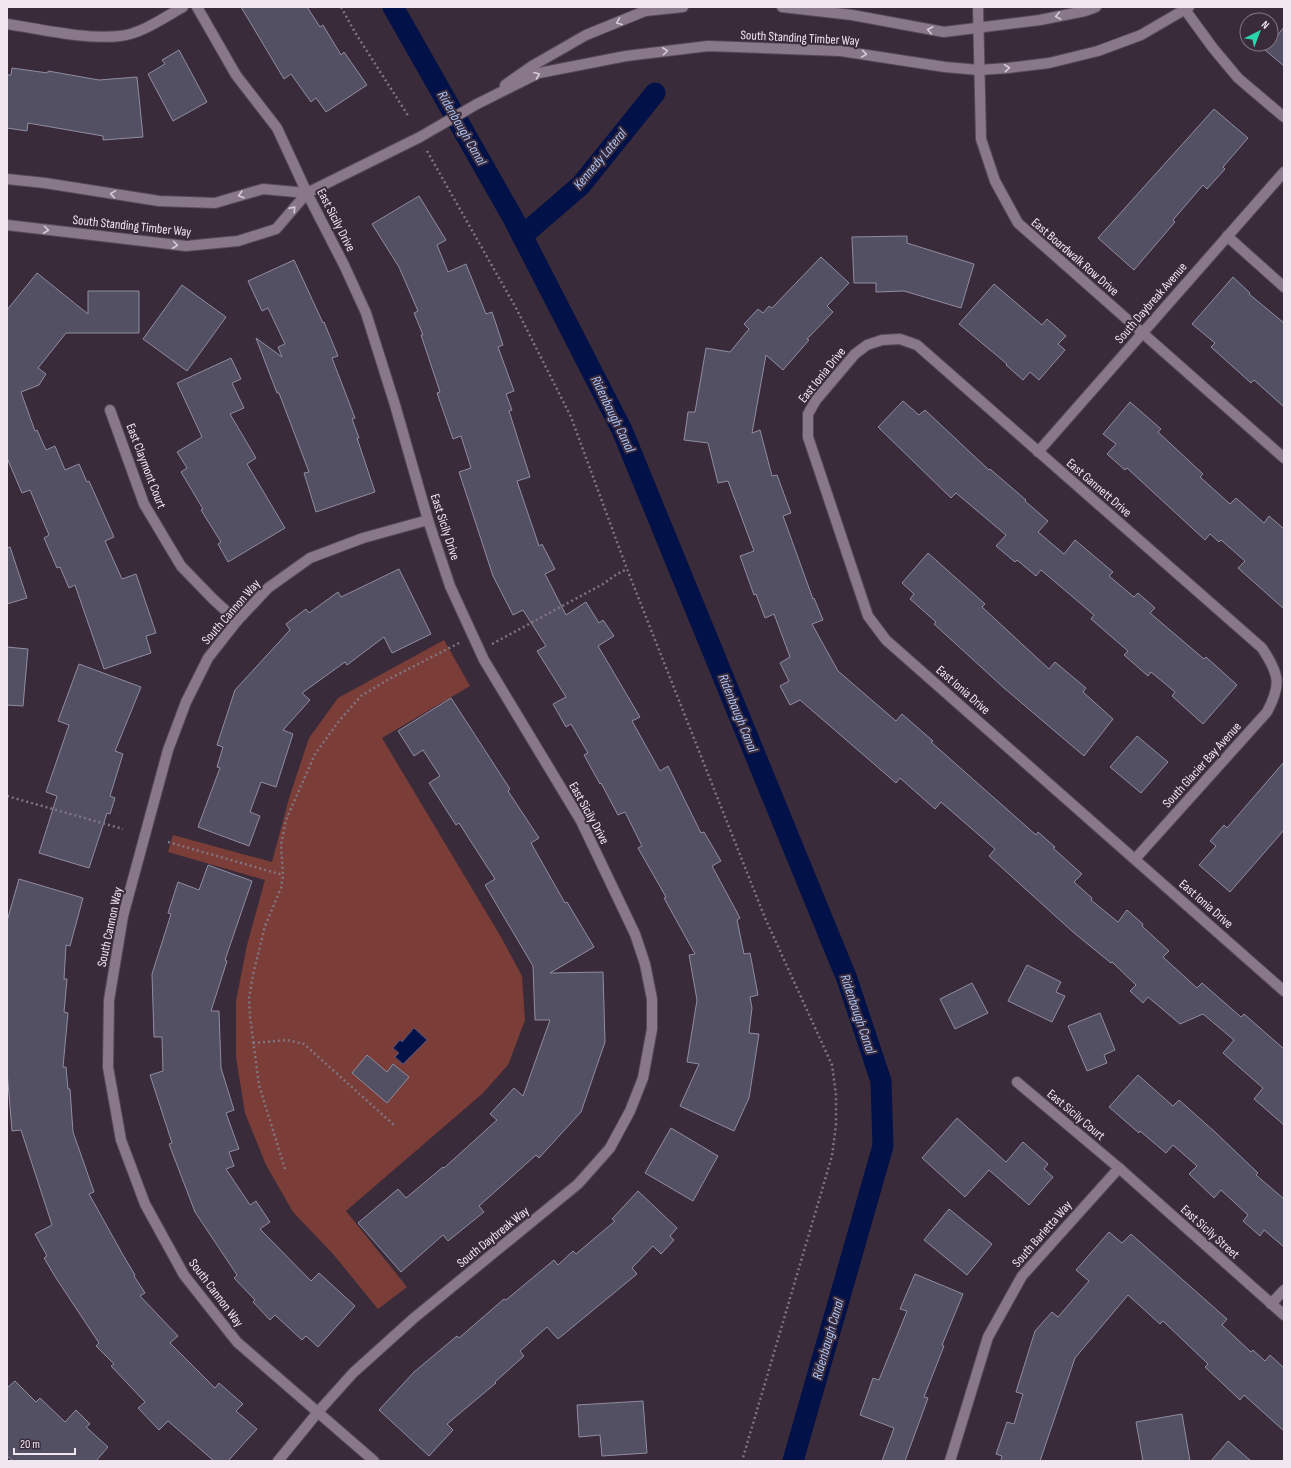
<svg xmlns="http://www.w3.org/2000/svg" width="1291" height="1468" font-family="'Sofia Sans Condensed',sans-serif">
<rect width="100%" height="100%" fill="#3a2b3a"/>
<path fill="#7a3d37" d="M444,640L470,686L382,738L501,937L522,976L525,1020L508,1065L482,1094L346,1211L407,1287L378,1309L333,1254L293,1212L266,1165L245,1113L236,1057V1001L247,945L265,880L168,852L173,835L272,862L290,795L309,738L338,698Z"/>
<path fill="#021147" stroke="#4a517a" d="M414,1028L427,1040L403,1064L395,1057L399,1053L393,1048L400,1040L402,1042Z"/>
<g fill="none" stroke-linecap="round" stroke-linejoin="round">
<g stroke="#021147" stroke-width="21">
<path d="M393,7L513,218L622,430L847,979L881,1081L883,1146L793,1461"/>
<path d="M522,236L581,185L655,93"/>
</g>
</g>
<g fill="#545064" stroke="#908ca2">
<path d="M241,7H307L320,27L323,25L341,55L344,52L367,85L326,112L316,98L311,102L291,74L284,79Z"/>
<path d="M1284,27V66L1265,50L1271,44Z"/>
<path d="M179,50L207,102L173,121L148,74L165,64L162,60Z"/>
<path d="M12,68L48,73V71L99,80L137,77L143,137L103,140V136L28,123L27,131L7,128V75H11Z"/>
<path d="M1214,109L1248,138L1223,167L1225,169L1207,189L1203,185L1173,220L1175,222L1134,270L1098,238Z"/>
<path d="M419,196L446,240L437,245L448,272L466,264L486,314L492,312L503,345L498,347L514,391L506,394L512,410L509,411L530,477L517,481L539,546L542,544L555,569L545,574L566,615L586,602L599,623L603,620L614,636L598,646L640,717L632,721L660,771L668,766L701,833L704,832L721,861L712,866L740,918L737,920L744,954L750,953L758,995L750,997L752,1008L749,1033L759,1034L749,1098L734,1131L680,1106L699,1064L687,1062L697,1000L689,955L695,954L664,898L666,897L638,848L642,846L625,812L618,815L601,783L600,784L584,755L588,753L571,724L566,727L553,704L566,697L537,651L546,646L523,610L513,615L493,576L459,472L471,468L461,436L453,439L437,393L440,392L421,335H423L414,313L418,311L399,267L372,224Z"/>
<path d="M907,236V243L974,264L961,308L904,291L876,292V283H854L852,237Z"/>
<path d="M821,257L849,283L827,306L833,312L807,339L809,340L783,370L766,355L752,433L760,430L772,476L777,475L791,513L783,516L813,599L814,598L823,620L812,624L838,671L896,721L902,714L933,741L931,742L1036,835L1038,832L1055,847L1053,848L1082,874L1074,882L1092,898L1091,900L1118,922L1127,910L1143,924L1142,926L1169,951L1163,957L1197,988L1202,983L1241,1017L1244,1014L1284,1049V1125L1254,1099L1263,1088L1223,1053L1234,1040L1203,1014L1180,1024L1148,997L1143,1003L1130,991L1136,985L1112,962L1111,963L1073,932L989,856L995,849L941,802L935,809L900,778L896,783L800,700L790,705L780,686L789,681L780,663L790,657L774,614L765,618L756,594L754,595L740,556L754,551L728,481L718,483L708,443L684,440L688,412H695L706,348L730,352L749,329L744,324L758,309L763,313L769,306L772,308Z"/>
<path d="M294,260L323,323L324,322L338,356L332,358L355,418L352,419L359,438H357L375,492L316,512L304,473L309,472L279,393H277L256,338L282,357L278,347L285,344L268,308L262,311L248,281Z"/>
<path d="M37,273L88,314V291H139V333H66L38,368L46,374L39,385L21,392L35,431L37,430L46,450L55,446L65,470L79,464L87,482L89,481L114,537L105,541L122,579L136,574L156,633L146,636L151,653L104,669L75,585L69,588L60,567L57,568L44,538L49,535L30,490L22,493L7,458V310Z"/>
<path d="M1233,277L1250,293L1249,294L1284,323V407L1254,380L1251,383L1211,347L1215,343L1192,324Z"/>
<path d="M994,284L1042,325L1047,319L1066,336L1058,344L1065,350L1039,380L1030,372L1023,380L1006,365L1007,364L959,324Z"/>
<path d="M182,285L226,317L187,371L143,339Z"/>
<path d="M231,358L241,379L232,383L244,408L230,414L256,458L247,464L285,528L228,562L218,544L221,542L201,510L203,509L181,472L187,468L177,452L202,437L177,383Z"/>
<path d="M903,401L919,415L925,410L989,470L990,469L1026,500L1025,501L1048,521L1038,532L1064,554L1075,540L1113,572L1109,576L1134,597L1138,593L1155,608L1150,613L1204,659L1206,657L1237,685L1203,724L1172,696L1175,692L1151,672L1148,676L1124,655L1128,651L1091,619L1094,615L1041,570L1036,576L1017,560L1015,562L996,546L1006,535L956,493L951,498L878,427Z"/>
<path d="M1130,402L1161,429L1158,432L1203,474L1200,477L1230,504L1236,498L1264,523L1269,516L1284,529V609L1238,568L1245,561L1221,540L1219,542L1210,534L1205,540L1127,468L1125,470L1107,454L1116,444L1103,434Z"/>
<path d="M10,547L27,598L7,604V548Z"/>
<path d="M928,553L985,604L982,607L1049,669L1055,662L1086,688L1083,692L1113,719L1084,756L1004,688L934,624L936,622L910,599L914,594L902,583Z"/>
<path d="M399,569L431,634L392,653L384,637L347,665L345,662L302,693L310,700L283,730L293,734L276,787L261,782L250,812L260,816L249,846L198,827L220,768L217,767L223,747L217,745L235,690L290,630L286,624L306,609L309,613L338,592L341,597Z"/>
<path d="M7,647L28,649L23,706L7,705Z"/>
<path d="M79,664L141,687L115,751L123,754L110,796L115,798L110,814L107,813L89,868L39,853L57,796L46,792L69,725L58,721Z"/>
<path d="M451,698L510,789L508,791L539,838L531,843L565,903L567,902L594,947L550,973L603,972L605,1042L581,1112L539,1158L536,1155L479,1206L484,1212L448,1241L443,1235L401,1272L358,1223L398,1189L406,1198L443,1167L444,1168L497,1120L490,1114L514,1088L523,1096L550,1020H535L533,966L485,885L495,879L459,823L456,825L429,783L440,776L423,750L414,756L398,731Z"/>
<path d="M1137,736L1168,762L1141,793L1110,767Z"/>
<path d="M1284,762V830L1230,892L1199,865L1216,846L1210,841L1224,825L1227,828Z"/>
<path d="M208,865L252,881L225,960L227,961L211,1011H219L221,1068L234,1110L226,1113L239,1149L229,1152L234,1166L226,1169L250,1205L256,1201L270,1222L260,1229L311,1281L319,1273L355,1306L318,1347L306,1336L302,1340L275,1315L270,1320L253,1302L255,1300L234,1278L237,1275L195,1212L169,1144L172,1143L150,1075L163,1071L162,1037H154L152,974L171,914L168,913L178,882L199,890Z"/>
<path d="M19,879L83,898L70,946L66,945L64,979H67L64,1012L68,1013L63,1067H66L68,1089H70L73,1132L94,1192L89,1194L123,1255L135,1275L134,1276L145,1293L140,1296L178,1336L170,1343L215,1388L219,1383L243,1404L236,1411L257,1429L228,1461H214L168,1421L159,1430L138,1408L145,1402L111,1366L114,1364L96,1346L99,1343L56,1278L44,1258L47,1256L35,1234L52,1225L21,1130L12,1131L7,1071V921Z"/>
<path d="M1027,965L1061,982L1056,992L1065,996L1052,1022L1008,1001Z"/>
<path d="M972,983L988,1013L955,1029L940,999Z"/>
<path d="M1100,1013L1115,1050L1104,1055L1107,1063L1087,1071L1068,1026Z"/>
<path d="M367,1055L387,1072L393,1064L409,1077L387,1103L352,1073Z"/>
<path d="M1138,1075L1173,1106L1179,1100L1215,1132L1258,1173L1256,1175L1284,1199V1247L1264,1230L1260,1236L1243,1221L1248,1215L1221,1190L1214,1198L1189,1174L1197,1166L1173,1145L1166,1153L1140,1131L1139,1133L1109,1107Z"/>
<path d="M957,1118L1006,1162L1023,1142L1048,1164L1044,1169L1053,1177L1029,1205L989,1170L965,1197L922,1158Z"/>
<path d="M671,1128L718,1156L693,1201L645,1173Z"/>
<path d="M638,1191L677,1228L670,1236L674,1240L661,1254L653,1246L632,1268L637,1274L558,1339L547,1327L520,1351L524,1356L495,1382L496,1383L447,1424L453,1430L429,1456L379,1410L414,1372L457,1336L459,1338L504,1299L506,1300L554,1260L558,1265L573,1251L576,1254L615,1221L612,1219Z"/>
<path d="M949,1209L992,1244L967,1275L924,1240Z"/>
<path d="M1109,1232L1122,1243L1131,1234L1227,1319L1222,1325L1251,1352L1253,1350L1265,1361L1270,1355L1284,1368V1431L1244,1395L1240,1400L1205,1367L1208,1364L1163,1321L1160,1324L1128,1295L1075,1358L1040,1461H1001L1002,1456L996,1454L1007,1422L1014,1424L1023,1394L1016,1392L1035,1331L1052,1312L1058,1317L1089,1281L1076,1270Z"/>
<path d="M915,1274L963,1294L942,1345L944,1346L924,1397L928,1398L905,1461H882L894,1428L860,1415L873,1378L879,1380L907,1311L900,1309Z"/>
<path d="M15,1381L36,1402L40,1398L65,1422L76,1410L90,1424L86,1427L108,1447L96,1461H13L7,1456V1388Z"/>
<path d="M643,1401L647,1453L602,1456L600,1435L579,1437L577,1405Z"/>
<path d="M1182,1414L1190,1461H1143L1136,1422Z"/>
<path d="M1228,1441L1251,1461H1211Z"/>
</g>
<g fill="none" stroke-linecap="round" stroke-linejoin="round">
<g stroke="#564a57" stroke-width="12">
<g id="minor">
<path d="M197,7L236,75L277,128L307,193L344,265L366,313L395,405L428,520L450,586L484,660L581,821L635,934L645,964L652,999V1029L643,1078L630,1111L610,1148L578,1184L414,1318L353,1373L318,1412L278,1461"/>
<path d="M782,7L852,15L944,32L1040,20L1085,11L1096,7"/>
<path d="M978,7L981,139L995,181L1018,223L1284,458"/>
<path d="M1183,7L1213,48L1238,78L1284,117"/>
<path d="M7,24C41,29 86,40 120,36C141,34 165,17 183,7"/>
<path d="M505,85L532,66L586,35L645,11L683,7"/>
<path d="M7,179L45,183L159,201L215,203L263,189L307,193"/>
<path d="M7,225L186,246L238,241L276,229L307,193L420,137L477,104L539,73L626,56L708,46L841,51L945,67L979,70L1008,68L1049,63L1098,51L1141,35L1189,7"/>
<path d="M1227,236L1284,287"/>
<path d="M110,410L144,504L181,566L213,599L237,621"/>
<path d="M1038,452L1284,172"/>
<path d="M1135,859L1267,712C1282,684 1279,674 1262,648L917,345L900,339L882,340L867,345L855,354L816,400L808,414V437L868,616L886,640L1284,991"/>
<path d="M1017,1082L1119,1168L1284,1315"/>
<path d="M1271,1304L1284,1290"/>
<path d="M374,1461L237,1342L184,1275L145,1204L121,1140L108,1067L109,1000L123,916L168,750L186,702L208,658L237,621L268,588L310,558L363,538L428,520"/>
<path d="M950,1461L988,1337L1022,1276L1119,1168"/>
</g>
</g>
<g stroke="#827582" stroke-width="2.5" stroke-dasharray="2 3" stroke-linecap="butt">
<path d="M341,7L356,34L409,117"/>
<path d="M427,151L516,308L571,417L627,569L765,918L832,1065L836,1095V1125L832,1156L742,1461"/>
<path d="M492,644L603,584L617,574L627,569"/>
<path d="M7,796L123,829"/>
<path d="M168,842L283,875"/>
<path d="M253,1043L287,1040L304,1044L394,1125"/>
<path d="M285,1169L259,1085L250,1017L249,998L253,975L265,926L281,888L283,875L281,845L286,820L315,754L339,721L361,696L389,679L459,643"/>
</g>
<use href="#minor" stroke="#897889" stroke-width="10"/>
</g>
<defs><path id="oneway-chevron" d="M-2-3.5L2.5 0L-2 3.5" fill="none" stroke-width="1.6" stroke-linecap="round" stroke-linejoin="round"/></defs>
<g stroke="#d7cbd7">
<use href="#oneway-chevron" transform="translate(1058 16) rotate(169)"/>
<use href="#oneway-chevron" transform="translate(619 22) rotate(158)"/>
<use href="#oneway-chevron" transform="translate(930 30) rotate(-169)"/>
<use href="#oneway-chevron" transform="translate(665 51) rotate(-7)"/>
<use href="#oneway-chevron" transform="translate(864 54) rotate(9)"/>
<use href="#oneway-chevron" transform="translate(1007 68) rotate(-6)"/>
<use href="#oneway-chevron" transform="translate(537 75) rotate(-21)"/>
<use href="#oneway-chevron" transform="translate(113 194) rotate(-171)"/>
<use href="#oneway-chevron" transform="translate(241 195) rotate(164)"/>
<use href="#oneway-chevron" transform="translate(293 209) rotate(-49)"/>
<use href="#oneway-chevron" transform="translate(46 230) rotate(7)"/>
<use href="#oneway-chevron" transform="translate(175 245) rotate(7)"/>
</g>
<g text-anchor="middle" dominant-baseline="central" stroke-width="4" stroke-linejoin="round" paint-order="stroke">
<g font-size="13" fill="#f1e7f1" stroke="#3a2b3a">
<text transform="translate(800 38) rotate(3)">South Standing Timber Way</text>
<text transform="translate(336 220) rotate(63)">East Sicily Drive</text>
<text transform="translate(132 226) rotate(6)">South Standing Timber Way</text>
<text transform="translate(1075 257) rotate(41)">East Boardwalk Row Drive</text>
<text transform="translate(1151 303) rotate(-49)">South Daybreak Avenue</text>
<text transform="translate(822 375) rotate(-51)">East Ionia Drive</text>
<text transform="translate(146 466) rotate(69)">East Claymont Court</text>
<text transform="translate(1099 488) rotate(41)">East Gannett Drive</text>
<text transform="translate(445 527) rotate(72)">East Sicily Drive</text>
<text transform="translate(231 612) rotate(-49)">South Cannon Way</text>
<text transform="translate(963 690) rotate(41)">East Ionia Drive</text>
<text transform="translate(1202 765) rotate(-48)">South Glacier Bay Avenue</text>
<text transform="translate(589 813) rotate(61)">East Sicily Drive</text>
<text transform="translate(1206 904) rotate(41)">East Ionia Drive</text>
<text transform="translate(110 927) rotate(-78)">South Cannon Way</text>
<text transform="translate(1076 1115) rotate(40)">East Sicily Court</text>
<text transform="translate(1210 1232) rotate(42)">East Sicily Street</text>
<text transform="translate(1042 1234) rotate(-49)">South Barletta Way</text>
<text transform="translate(493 1237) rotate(-39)">South Daybreak Way</text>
<text transform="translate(216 1293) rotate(53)">South Cannon Way</text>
</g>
<g font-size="14" font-style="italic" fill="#abc6fa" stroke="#3a2b3a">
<text transform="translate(462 128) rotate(60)">Ridenbaugh Canal</text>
<text transform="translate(600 159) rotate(-50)">Kennedy Lateral</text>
<text transform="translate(613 414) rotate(64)">Ridenbaugh Canal</text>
<text transform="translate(738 713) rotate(68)">Ridenbaugh Canal</text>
<text transform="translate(858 1014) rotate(71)">Ridenbaugh Canal</text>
<text transform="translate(828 1339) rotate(-74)">Ridenbaugh Canal</text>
</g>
</g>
<rect width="1291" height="1468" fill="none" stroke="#f1e7f1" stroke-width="16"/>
<g transform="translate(1259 32) rotate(42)"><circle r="19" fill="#3a2b3a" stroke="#837683"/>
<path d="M0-3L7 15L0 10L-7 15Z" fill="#2ad5ac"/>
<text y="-6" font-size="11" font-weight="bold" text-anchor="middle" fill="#f1e7f1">N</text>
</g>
<path d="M14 1448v6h61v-6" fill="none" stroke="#f1e7f1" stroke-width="2"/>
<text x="20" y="1448" font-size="12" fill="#f1e7f1" stroke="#3a2b3a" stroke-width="3" paint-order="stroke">20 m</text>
</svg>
